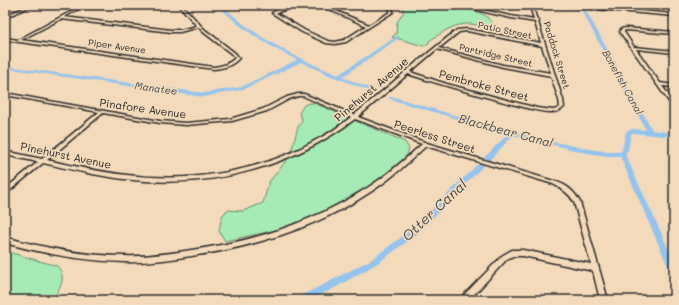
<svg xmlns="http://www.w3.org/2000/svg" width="679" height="305" font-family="Mali,sans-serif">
<rect width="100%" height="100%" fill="#f2daba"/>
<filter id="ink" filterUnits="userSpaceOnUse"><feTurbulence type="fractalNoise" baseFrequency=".025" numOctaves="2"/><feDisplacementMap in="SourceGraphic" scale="8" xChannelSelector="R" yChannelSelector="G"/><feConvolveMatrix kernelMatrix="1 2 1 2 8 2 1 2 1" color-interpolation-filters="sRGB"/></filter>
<g filter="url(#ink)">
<g fill="#a6eab5" stroke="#688a70">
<path d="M400,5H471L467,6L486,16L493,24L492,26C485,27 478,25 470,24C454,23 442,33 429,41L428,44L424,46L392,37L396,34C397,30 396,26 397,23C399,17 402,17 404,10Z"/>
<path d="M309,103H314L405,142L409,148C405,165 395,175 381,185L299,225L225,241L219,231L222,216L227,210L243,211L263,203L269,182L290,156L298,127L301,123L302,119L299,113L304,105Z"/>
<path d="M5,251L57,266C68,278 59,289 52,300H5Z"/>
</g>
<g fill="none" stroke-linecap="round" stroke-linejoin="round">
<g fill="#93c3ef" fill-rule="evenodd">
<path d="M218,5L223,6L234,5L225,8C256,38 297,58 338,75L397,36L400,37L342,77L370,88V89L368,90L329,75L301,62L244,89L204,97L5,68V66L204,93L241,87L297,60C269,46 240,29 218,5Z"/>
<path d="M583,10L586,11L652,130L674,133V137L633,133L631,134L628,150L625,154L674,261V274L671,273L620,156H608L586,153L513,135L488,162H486L483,160L484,158L508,134L390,99L389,98L390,97H394C447,113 500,130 554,142C576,146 598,152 620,152L622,150L626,132L632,129L646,130L582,11Z"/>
<path d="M479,163H481L484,165L417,234L378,263L331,290L310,300H297L298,297L325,284L372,259L411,230Z"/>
</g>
<g stroke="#2b2b2b" stroke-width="3">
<g id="street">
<path d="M30,5H33L5,18V16Z"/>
<path d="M83,5H86L64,17L171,30H180L197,26L179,5H182L204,29L235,53L239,58C232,66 224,68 214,69L5,40V38L18,40ZM61,19L171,32H180L199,27L202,31L233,55L235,58C229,64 222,66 214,67L21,40Z"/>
<path d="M296,5H300L281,11L276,13L304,30L328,41L335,42L344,40L366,26L319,5H322L369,25L390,12V8L383,5H386L392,7L393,12L346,42L335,44L326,43L302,32L272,13L279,9Z"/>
<path d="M455,5H460L511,16L534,20L530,5H532L537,20L539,21L538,22L563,100L564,107C561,110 558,112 553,112C540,113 521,106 508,103C475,94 441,85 408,74L358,117L427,143L557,182C568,186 574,191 580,202L608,300H600L593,271L523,256H513L507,259L469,300H460L461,298L503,255L512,250H523L591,264L574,202C569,193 562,189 553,184L426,146C409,162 392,178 372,191C317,228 251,248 185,257C165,260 145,263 125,262C84,261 44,254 5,243V237C44,248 84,256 125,256C145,257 165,254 185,251C251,242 311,224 367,188C387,176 404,160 422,144L355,119C294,165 221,186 145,181C110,179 77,171 43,163L7,193L5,194V189L38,162L5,155V151L42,159L99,112L5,95V93L160,121L186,123L230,119L263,109L287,97L298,94H304L354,115L404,73L403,72L404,71H406L453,33L457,30L467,29L541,43L535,22L511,18ZM467,31L542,46L551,73L503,65L439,48L459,32ZM437,49L503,67L551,76L559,100L560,107L557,109L553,110L537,108L447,84L410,72ZM298,96H303L351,117C341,125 330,133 318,139C261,172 192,183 127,175C100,172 73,166 47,160L103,113L160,123L186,125L232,121L267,111L289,99Z"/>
<path d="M626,28L674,32V34L626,30L624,31V32L634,47L674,51V53L636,49L660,83L674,85V87L662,86L674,102V106H672L620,32L621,29Z"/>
</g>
</g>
<g stroke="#2b2b2b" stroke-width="3">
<path id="secondary" d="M560,5H576L674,14V16L562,6Z"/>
</g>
<use href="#street" fill="#f2daba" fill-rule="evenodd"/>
<use href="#secondary" fill="#f2daba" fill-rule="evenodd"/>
</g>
</g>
<g text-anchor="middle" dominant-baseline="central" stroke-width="3.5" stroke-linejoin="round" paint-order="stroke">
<g font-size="9" fill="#2b2b2b" stroke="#f2daba">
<text transform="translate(505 30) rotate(12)">Patio Street</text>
<text transform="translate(117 46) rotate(8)">Piper Avenue</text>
<text transform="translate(496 55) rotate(13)">Partridge Street</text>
<text transform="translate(557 55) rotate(73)">Paddock Street</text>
</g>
<g font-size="10" font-style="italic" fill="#404952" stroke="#f2daba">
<text transform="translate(623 82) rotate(61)">Bonefish Canal</text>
<text transform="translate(156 88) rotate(8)">Manatee</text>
</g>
<g font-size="11" fill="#2b2b2b" stroke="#f2daba">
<text transform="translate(484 85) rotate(15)">Pembroke Street</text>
<text transform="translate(371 89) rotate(-40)">Pinehurst Avenue</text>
<text transform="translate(143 108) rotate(8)">Pinafore Avenue</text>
<text transform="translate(435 136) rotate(18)">Peerless Street</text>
<text transform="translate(66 155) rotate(12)">Pinehurst Avenue</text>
</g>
<g font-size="12" font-style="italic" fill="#404952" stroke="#f2daba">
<text transform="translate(506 130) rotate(15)">Blackbear Canal</text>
</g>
<g font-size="14" font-style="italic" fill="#404952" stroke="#f2daba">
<text transform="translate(434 210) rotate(-43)">Otter Canal</text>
</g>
</g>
<rect width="679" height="305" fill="none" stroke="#f2daba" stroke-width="20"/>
<rect x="10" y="10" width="659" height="285" fill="none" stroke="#2b2b2b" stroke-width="1.5" filter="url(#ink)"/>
</svg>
